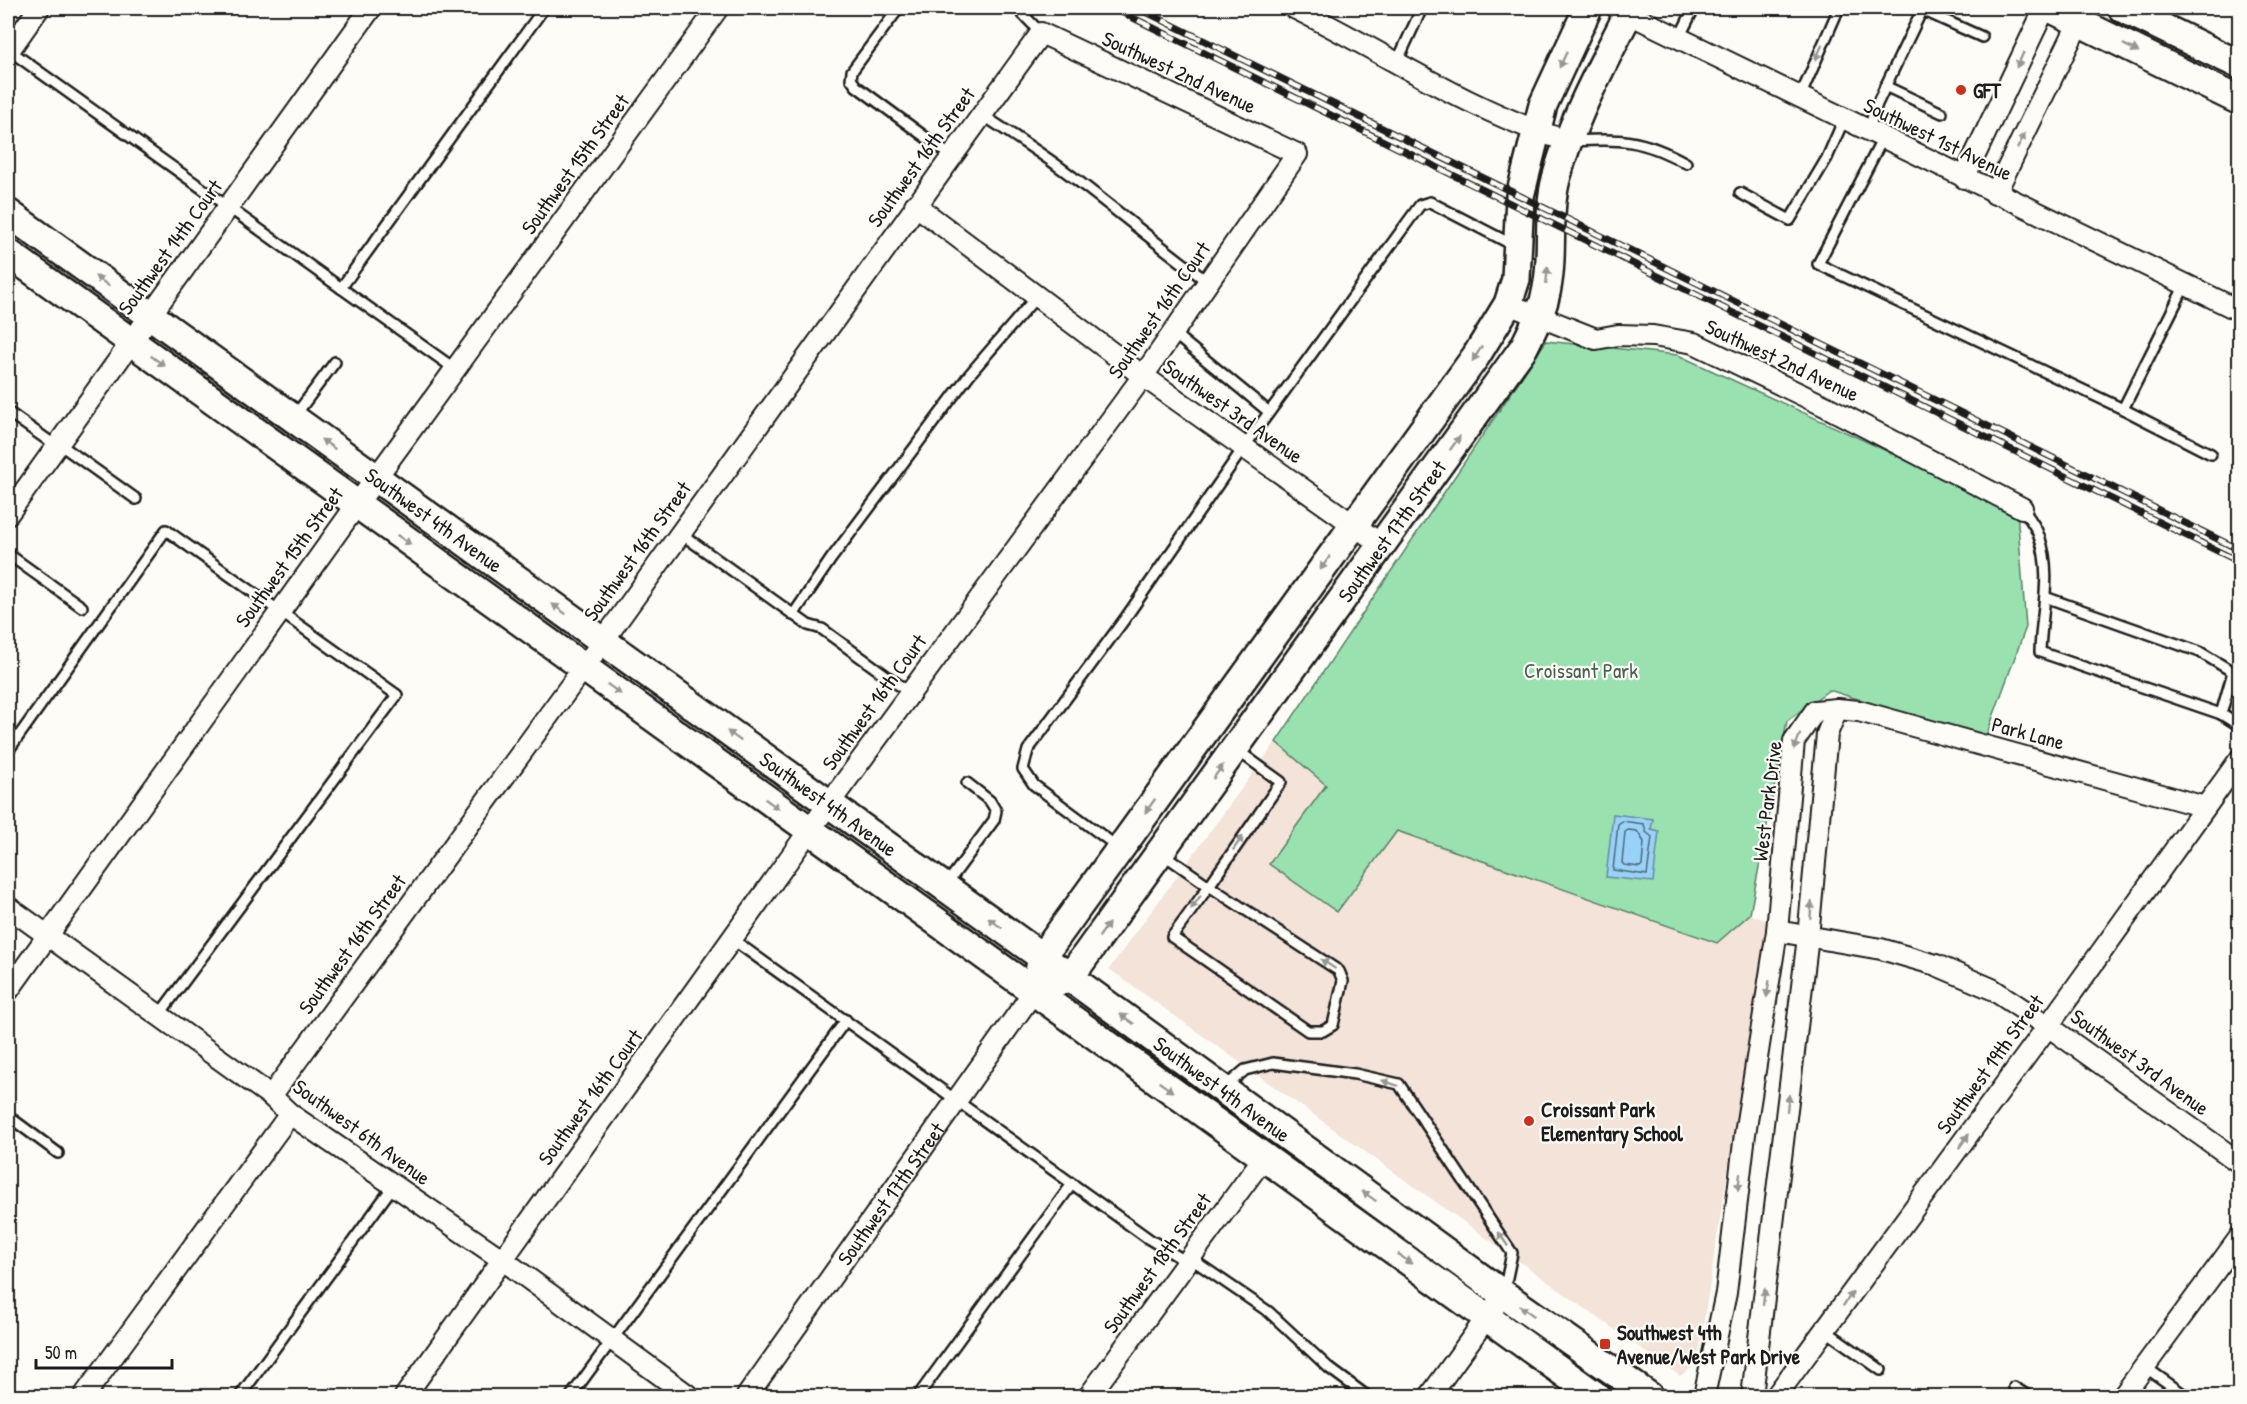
<svg xmlns="http://www.w3.org/2000/svg" width="2247" height="1404" font-family="'Patrick Hand',sans-serif">
<rect width="100%" height="100%" fill="#fdfcf7"/>
<filter id="ink" filterUnits="userSpaceOnUse"><feTurbulence type="fractalNoise" baseFrequency=".0167" numOctaves="2"/><feDisplacementMap in="SourceGraphic" scale="12" xChannelSelector="R" yChannelSelector="G"/><feConvolveMatrix kernelMatrix="1 2 1 2 8 2 1 2 1" color-interpolation-filters="sRGB"/></filter>
<g filter="url(#ink)">
<path fill="#f3e3d8" d="M1276,742L1326,784L1337,912L1397,831L1717,943L1750,914L1767,921L1697,1364L1680,1376L1109,969Z"/>
<path fill="#99e1af" stroke="#5a7e66" stroke-width="1.5" d="M1546,341L1678,355L2017,511L2026,627L1985,739L1829,690L1787,721L1750,914L1717,943L1397,831L1337,912L1269,864L1326,785L1276,742Z"/>
<path fill="#98d2f8" stroke="#6689a0" stroke-width="1.5" d="M1613,814L1653,819L1651,829L1659,831L1653,882L1606,877Z"/>
<g fill="none" stroke-linecap="round" stroke-linejoin="round">
<g stroke="#4e6574" stroke-width="1.5">
<path d="M1622,821L1644,824L1646,832L1652,837L1647,875L1613,870L1618,824Z"/>
<path d="M1628,830L1637,831L1644,842L1642,865L1640,867L1624,865L1622,863L1625,832Z"/>
</g>
<g stroke="#1c1c1c" stroke-width="14">
<g id="service">
<path d="M899,8L852,71L851,79L856,86L951,156"/>
<path d="M1017,8L1041,33"/>
<path d="M1922,10L1982,37"/>
<path d="M1679,38L1694,8"/>
<path d="M9,50L341,288"/>
<path d="M1397,62L1422,8"/>
<path d="M1885,86L1942,113"/>
<path d="M1800,97L1839,8"/>
<path d="M981,114C1007,131 1033,148 1058,166C1109,203 1157,245 1208,282"/>
<path d="M1868,131L1877,104L1923,8"/>
<path d="M1883,138L1818,264L2123,409"/>
<path d="M1571,141C1621,139 1641,138 1686,163"/>
<path d="M1740,193L1790,220L1827,158L1844,119"/>
<path d="M2185,285L2123,409L2211,454"/>
<path d="M1173,333L1269,412"/>
<path d="M455,369L341,288L544,8"/>
<path d="M8,412L56,446"/>
<path d="M294,417L335,362"/>
<path d="M58,443L136,499"/>
<path d="M2022,508C2028,516 2036,526 2039,536C2053,573 2041,613 2040,652L2221,714L2240,726"/>
<path d="M680,533L808,625L822,629L910,693"/>
<path d="M8,554L82,607"/>
<path d="M2045,597L2200,652L2233,672L2221,714"/>
<path d="M793,615L831,559L969,375L1037,296"/>
<path d="M8,751L166,530L397,695L159,1015"/>
<path d="M1119,848L1034,785L1023,769L1028,750L1124,620L1244,447L1420,205L1430,202L1515,246"/>
<path d="M1163,854L1209,886L1172,937L1308,1031H1323L1333,1025L1343,981L1339,971L1209,886L1281,782L1237,750"/>
<path d="M946,885L994,820L996,811L990,801L967,783"/>
<path d="M732,939L1149,1239L1187,1262"/>
<path d="M1224,1088L1245,1070L1273,1063L1355,1074L1399,1084L1512,1253L1504,1292"/>
<path d="M8,1116L58,1153"/>
<path d="M1190,1258L1269,1312L1329,1368L1367,1396"/>
<path d="M1825,1330L1881,1370"/>
<path d="M2145,1367L2186,1396"/>
<path d="M2014,1387L2028,1396"/>
<path d="M240,1396L394,1185"/>
<path d="M571,1396L846,1020"/>
<path d="M918,1396L1072,1184"/>
</g>
</g>
<g stroke="#1c1c1c" stroke-width="24">
<g id="minor">
<path d="M1294,8C1385,52 1470,112 1568,141"/>
<path d="M1617,8L2240,311"/>
<path d="M8,52L39,8"/>
<path d="M1964,178L2045,8"/>
<path d="M1995,194L2086,8"/>
<path d="M915,205L1143,376L1382,545"/>
<path d="M1508,304L1596,339L1618,335L1653,336L1694,343L1827,407L2022,508"/>
<path d="M8,514L371,8"/>
<path d="M8,907L271,1096L290,1114L503,1260L689,1396"/>
<path d="M1777,931L1881,949L1936,965L1992,989L2048,1026L2240,1163"/>
<path d="M8,991L376,478L718,8"/>
<path d="M271,1096L603,641L1041,33L1297,154L1143,376L809,831L405,1396"/>
<path d="M84,1396L290,1114"/>
<path id="s1" d="M747,1396L1034,991"/>
<path d="M1089,1396L1264,1157"/>
<path d="M1430,1396L1495,1306"/>
<path d="M1704,1396L1726,1293L1745,1134L1777,931L1794,741L1815,711L1837,709L1859,711L2205,807"/>
<path d="M1752,1396L1808,937L1827,734L1837,709"/>
<path d="M1776,1396L2048,1026L2240,759"/>
<path d="M2123,1396L2240,1237"/>
</g>
</g>
<g stroke="#1c1c1c" stroke-width="32">
<g id="secondary">
<path d="M2050,8L2240,101"/>
<path d="M2122,8L2240,65"/>
<path id="s2" d="M8,213L1042,957L1503,1294L1649,1396"/>
<path d="M8,253L1596,1396"/>
<path d="M1039,972L1042,957L1476,356L1508,304L1516,279L1520,196L1543,105L1588,8"/>
<path id="s3" d="M1055,983L1070,977L1524,347C1532,331 1541,314 1545,297C1555,258 1546,217 1556,179C1572,118 1604,63 1631,8"/>
</g>
</g>
<use href="#service" stroke="#fdfcf7" stroke-width="9"/>
<use href="#minor" stroke="#fdfcf7" stroke-width="20"/>
<use href="#secondary" stroke="#fdfcf7" stroke-width="27"/>
<g stroke="#1c1c1c" stroke-width="7">
<g id="rail">
<path d="M1113,8L2240,562"/>
<path d="M1138,8L2240,550"/>
</g>
</g>
<use href="#rail" stroke="#fdfcf7" stroke-width="4.5" stroke-dasharray="14" stroke-linecap="butt"/>
</g>
<defs><path id="oneway-solid" d="M-6-.8H1V-3.2L6.5 0L1 3.2V.8H-6Z" transform="scale(1.5)"/></defs>
<g fill="#989794">
<use href="#oneway-solid" transform="translate(2131 48) rotate(26)"/>
<use href="#oneway-solid" transform="translate(1819 52) rotate(114)"/>
<use href="#oneway-solid" transform="translate(1563 60) rotate(115)"/>
<use href="#oneway-solid" transform="translate(2020 60) rotate(115)"/>
<use href="#oneway-solid" transform="translate(2021 141) rotate(-64)"/>
<use href="#oneway-solid" transform="translate(1547 275) rotate(-85)"/>
<use href="#oneway-solid" transform="translate(102 281) rotate(-144)"/>
<use href="#oneway-solid" transform="translate(1477 354) rotate(123)"/>
<use href="#oneway-solid" transform="translate(158 361) rotate(36)"/>
<use href="#oneway-solid" transform="translate(1455 443) rotate(-54)"/>
<use href="#oneway-solid" transform="translate(328 444) rotate(-145)"/>
<use href="#oneway-solid" transform="translate(404 540) rotate(35)"/>
<use href="#oneway-solid" transform="translate(1325 563) rotate(126)"/>
<use href="#oneway-solid" transform="translate(559 609) rotate(-144)"/>
<use href="#oneway-solid" transform="translate(614 689) rotate(36)"/>
<use href="#oneway-solid" transform="translate(734 736) rotate(-144)"/>
<use href="#oneway-solid" transform="translate(1797 742) rotate(111)"/>
<use href="#oneway-solid" transform="translate(1218 772) rotate(-54)"/>
<use href="#oneway-solid" transform="translate(772 804) rotate(36)"/>
<use href="#oneway-solid" transform="translate(1150 806) rotate(126)"/>
<use href="#oneway-solid" transform="translate(1238 843) rotate(-55)"/>
<use href="#oneway-solid" transform="translate(1196 902) rotate(126)"/>
<use href="#oneway-solid" transform="translate(1811 910) rotate(-85)"/>
<use href="#oneway-solid" transform="translate(995 923) rotate(-145)"/>
<use href="#oneway-solid" transform="translate(1104 930) rotate(-54)"/>
<use href="#oneway-solid" transform="translate(1328 964) rotate(-147)"/>
<use href="#oneway-solid" transform="translate(1768 989) rotate(99)"/>
<use href="#oneway-solid" transform="translate(1127 1019) rotate(-144)"/>
<use href="#oneway-solid" transform="translate(1390 1083) rotate(-162)"/>
<use href="#oneway-solid" transform="translate(1166 1087) rotate(36)"/>
<use href="#oneway-solid" transform="translate(1788 1103) rotate(-83)"/>
<use href="#oneway-solid" transform="translate(1964 1141) rotate(-54)"/>
<use href="#oneway-solid" transform="translate(1739 1182) rotate(97)"/>
<use href="#oneway-solid" transform="translate(1369 1196) rotate(-144)"/>
<use href="#oneway-solid" transform="translate(1503 1239) rotate(-124)"/>
<use href="#oneway-solid" transform="translate(1405 1259) rotate(36)"/>
<use href="#oneway-solid" transform="translate(1764 1297) rotate(-83)"/>
<use href="#oneway-solid" transform="translate(1848 1299) rotate(-54)"/>
<use href="#oneway-solid" transform="translate(1527 1311) rotate(-145)"/>
</g>
</g>
<g fill="#c8321e" stroke="#fdfcf7" stroke-width="2">
<circle cx="1961" cy="90" r="6"/>
<circle cx="1529" cy="1121" r="6"/>
<rect x="1599" y="1338" width="12" height="12" rx="3"/>
</g>
<g text-anchor="middle" dominant-baseline="central" stroke-width="4.5" stroke-linejoin="round" paint-order="stroke">
<g font-size="21" fill="#1c1c1c" stroke="#fdfcf7">
<text transform="translate(1179 72) rotate(25)">Southwest 2nd Avenue</text>
<text transform="translate(1938 139) rotate(26)">Southwest 1st Avenue</text>
<text transform="translate(921 157) rotate(-54)">Southwest 16th Street</text>
<text transform="translate(575 164) rotate(-54)">Southwest 15th Street</text>
<text transform="translate(170 247) rotate(-54)">Southwest 14th Court</text>
<text transform="translate(1159 310) rotate(-55)">Southwest 16th Court</text>
<text transform="translate(1782 360) rotate(25)">Southwest 2nd Avenue</text>
<text transform="translate(1233 411) rotate(35)">Southwest 3rd Avenue</text>
<text stroke="none"><textPath href="#s2" startOffset="525">Southwest 4th Avenue</textPath></text>
<text stroke="none"><textPath href="#s3" startOffset="566">Southwest 17th Street</textPath></text>
<text transform="translate(637 551) rotate(-54)">Southwest 16th Street</text>
<text transform="translate(289 557) rotate(-54)">Southwest 15th Street</text>
<text transform="translate(874 702) rotate(-54)">Southwest 16th Court</text>
<text transform="translate(2028 733) rotate(15)">Park Lane</text>
<text transform="translate(1767 801) rotate(-83)">West Park Drive</text>
<text stroke="none"><textPath href="#s2" startOffset="1011">Southwest 4th Avenue</textPath></text>
<text transform="translate(352 944) rotate(-54)">Southwest 16th Street</text>
<text transform="translate(2140 1062) rotate(36)">Southwest 3rd Avenue</text>
<text transform="translate(1990 1064) rotate(-54)">Southwest 19th Street</text>
<text stroke="none"><textPath href="#s2" startOffset="1497">Southwest 4th Avenue</textPath></text>
<text transform="translate(590 1097) rotate(-54)">Southwest 16th Court</text>
<text transform="translate(362 1132) rotate(36)">Southwest 6th Avenue</text>
<text stroke="none"><textPath href="#s1" startOffset="248">Southwest 17th Street</textPath></text>
<text transform="translate(1157 1263) rotate(-54)">Southwest 18th Street</text>
</g>
<g font-size="21" font-weight="bold" fill="#1c1c1c" stroke="#fdfcf7" text-anchor="start">
<text x="1973" y="90">GFT</text>
<text x="1541" y="1109">Croissant Park<tspan x="1541" dy="24">Elementary School</tspan></text>
<text x="1617" y="1332">Southwest 4th<tspan x="1617" dy="24">Avenue/West Park Drive</tspan></text>
</g>
<g font-size="21" fill="#48614f" stroke="#fdfcf7">
<text x="1581" y="670">Croissant Park</text>
</g>
</g>
<rect width="2247" height="1404" fill="none" stroke="#fdfcf7" stroke-width="30"/>
<rect x="15" y="15" width="2217" height="1374" fill="none" stroke="#1c1c1c" stroke-width="2" filter="url(#ink)"/>
<path d="M36 1359v9h136v-9" fill="none" stroke="#1c1c1c" stroke-width="3"/>
<text x="45" y="1359" font-size="18" fill="#1c1c1c" stroke="#fdfcf7" stroke-width="4.5" paint-order="stroke">50 m</text>
</svg>
